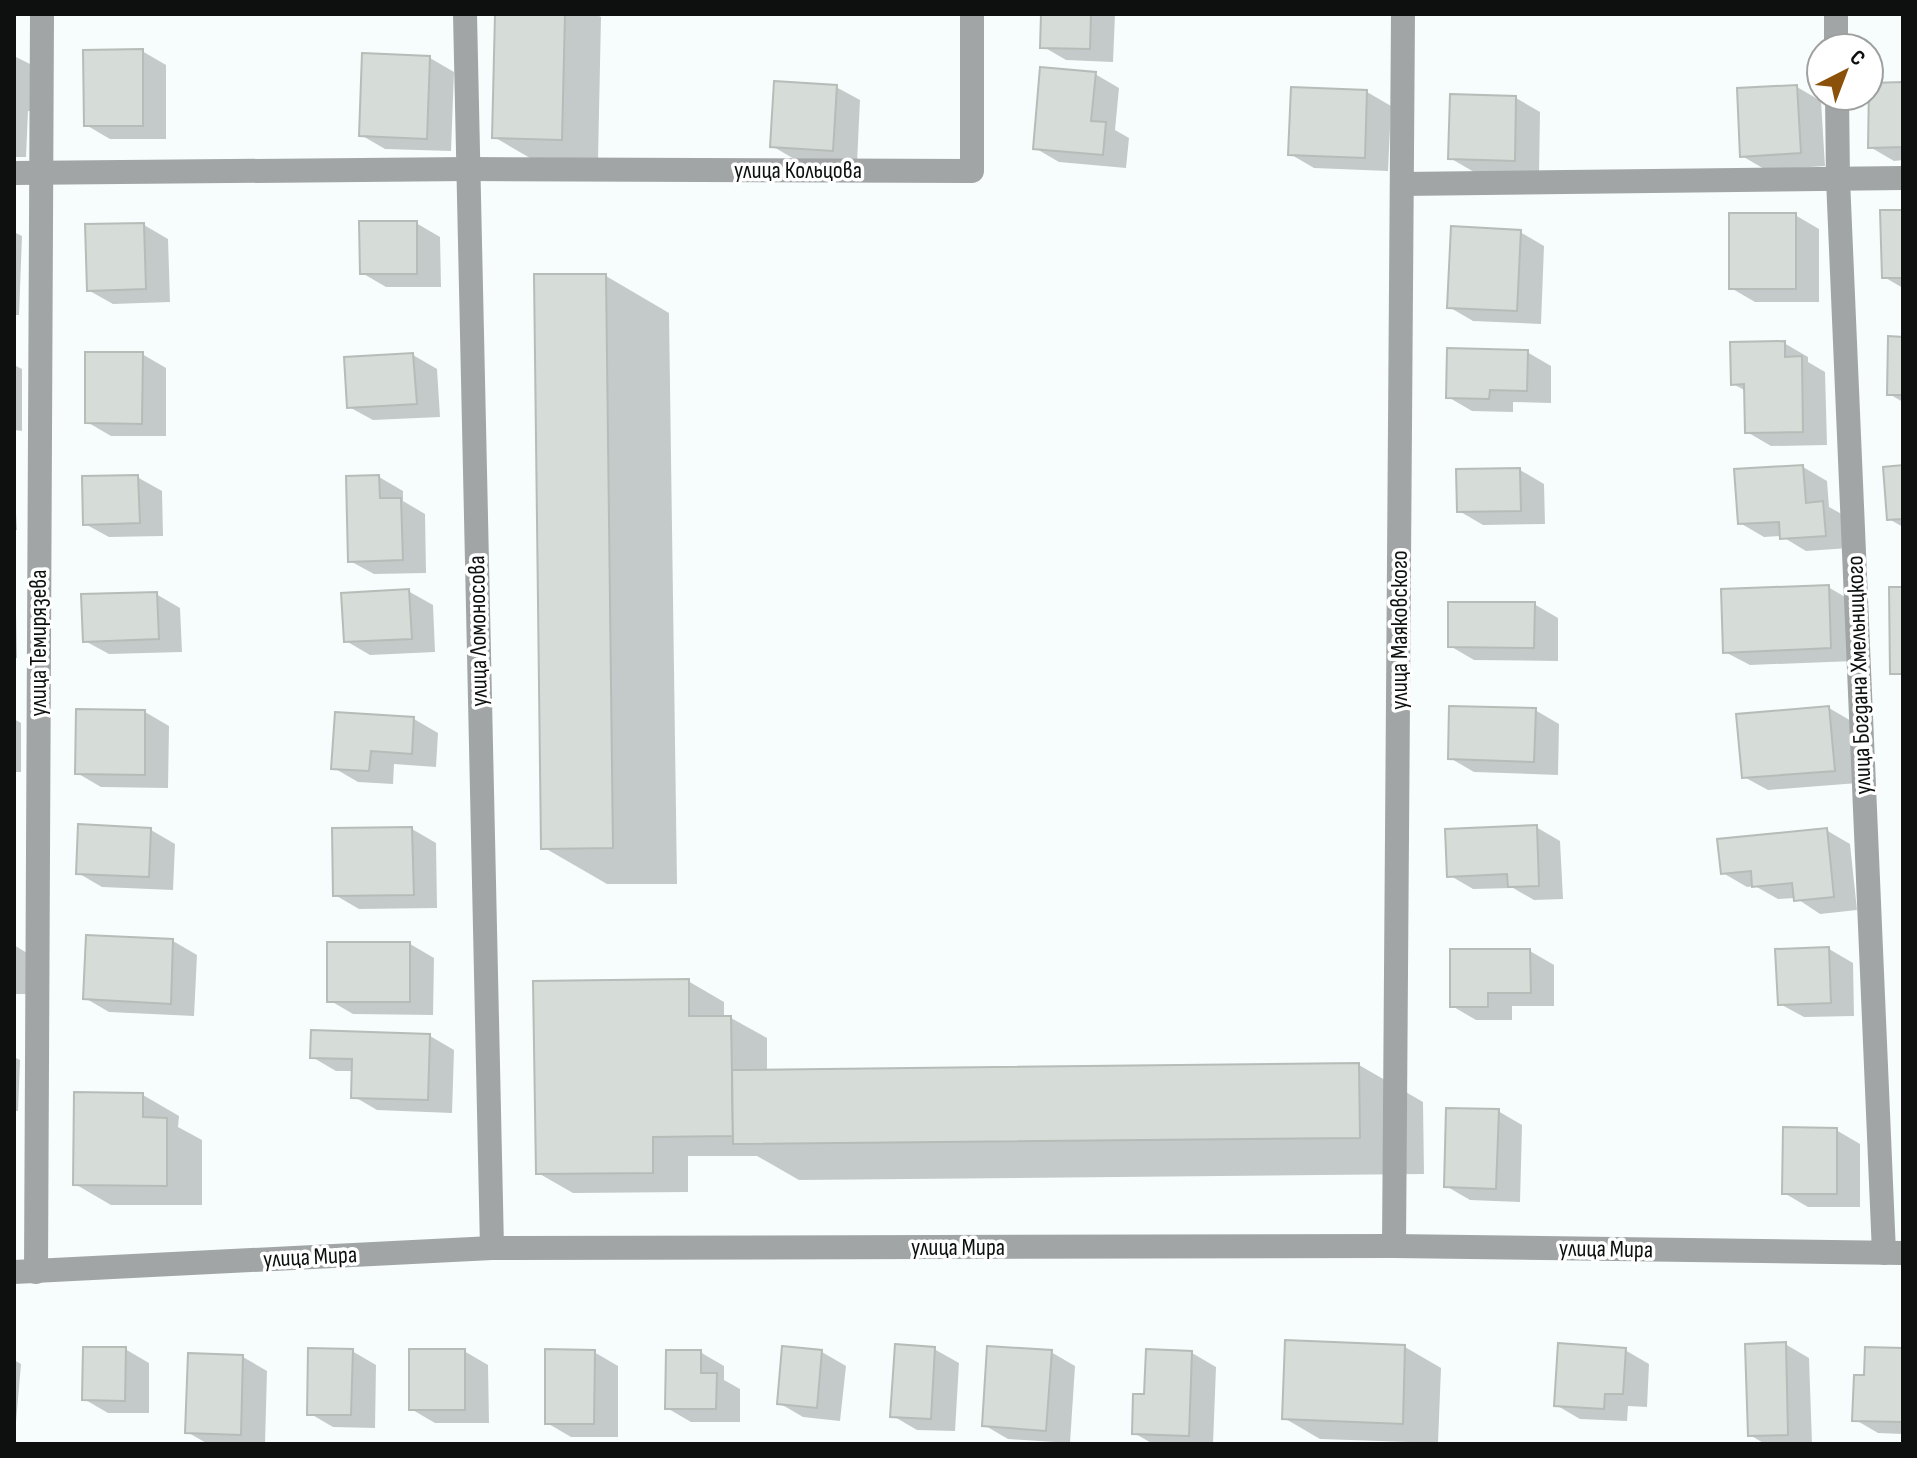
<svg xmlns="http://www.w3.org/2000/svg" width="1917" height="1458" font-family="'Sofia Sans Condensed',sans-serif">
<rect width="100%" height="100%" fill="#f6fdfc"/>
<g fill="#0003">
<path d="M497,14H595L601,17L598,160L530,158L494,137Z"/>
<path d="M1043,14H1115L1113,62L1066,60L1042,46Z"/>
<path d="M142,51L166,65V139H110L86,125Z"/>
<path d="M14,56L42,70L40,112L28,111L26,157H14Z"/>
<path d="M430,58L454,72L451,151L385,149L361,135Z"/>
<path d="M1095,74L1119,88L1115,130L1129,138L1126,168L1059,162L1035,148Z"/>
<path d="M1903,84V160L1894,161L1870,147Z"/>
<path d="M836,87L860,100L857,163L796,160L772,146Z"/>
<path d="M1797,87L1821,101L1825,166L1766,170L1742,156Z"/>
<path d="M1367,92L1391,106L1388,171L1314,168L1290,154Z"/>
<path d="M1516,98L1540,112L1539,173L1474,172L1450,158Z"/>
<path d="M1903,212V288L1884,277Z"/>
<path d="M1795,215L1819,229V302H1755L1731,288Z"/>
<path d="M416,223L440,237L441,287H386L362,273Z"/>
<path d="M144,225L168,239L170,302L113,304L88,290Z"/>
<path d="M14,232L22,236L19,315H14Z"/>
<path d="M1520,232L1544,246L1541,324L1473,321L1449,307Z"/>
<path d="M606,276L669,313L677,884H607L543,847Z"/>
<path d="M1903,339V402L1889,394Z"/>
<path d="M1784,343L1808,357V362L1825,372L1827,445L1771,446L1747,432L1746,391L1733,384Z"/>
<path d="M1527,352L1551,366V403L1513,402V412L1472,411L1448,397Z"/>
<path d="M142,354L166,368V436H111L87,422Z"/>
<path d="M413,355L437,369L440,417L373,420L349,407Z"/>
<path d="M14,365L22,369V431L14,430Z"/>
<path d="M1803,467L1827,481L1829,507L1847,517L1849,548L1806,551L1781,536L1764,537L1740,523Z"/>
<path d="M1903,467V527L1889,519Z"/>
<path d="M1520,470L1544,484L1545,524L1483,525L1459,511Z"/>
<path d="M137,477L162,491L163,536L109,537L85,524Z"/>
<path d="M379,477L403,491V501L425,514L426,573L374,574L350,561Z"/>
<path d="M14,479L17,530H14Z"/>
<path d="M1828,587L1852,601L1855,661L1750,665L1725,652Z"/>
<path d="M408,591L433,605L435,652L370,655L346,641Z"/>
<path d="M156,594L180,608L182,652L109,654L85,641Z"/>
<path d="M1534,604L1558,618V661L1474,660L1450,646Z"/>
<path d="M14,611L16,612L17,658H14Z"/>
<path d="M1829,708L1853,722L1858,783L1768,790L1744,777Z"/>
<path d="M1535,710L1559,724L1558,775L1474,772L1450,758Z"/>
<path d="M1901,711H1903V748Z"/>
<path d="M145,712L169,726L168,788L101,787L77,773Z"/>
<path d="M14,719L21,723V772H14Z"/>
<path d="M414,719L438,733L436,767L394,764L393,784L358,782L334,768Z"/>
<path d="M1536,827L1560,841L1563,899L1534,900L1513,888L1473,889L1449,875Z"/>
<path d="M412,829L436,843L437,908L359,909L335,895Z"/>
<path d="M151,830L175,844L173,890L102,887L78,873Z"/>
<path d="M1826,830L1850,844L1857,910L1820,914L1796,898L1778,899L1755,886L1747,887L1723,873Z"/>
<path d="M173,941L197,955L194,1016L109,1012L85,998Z"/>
<path d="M410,944L434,958L433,1015L353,1014L329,1000Z"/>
<path d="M14,945L27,953L28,994H14Z"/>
<path d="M1829,949L1853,963L1854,1016L1804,1017L1780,1004Z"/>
<path d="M1530,951L1554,965V1006H1512V1020H1476L1452,1006Z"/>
<path d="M688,981L724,1002V1018H731L767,1038V1072L1359,1065L1423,1102L1424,1174L799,1180L757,1156H688V1192L573,1193L538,1173Z"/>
<path d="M430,1036L454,1050L452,1113L377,1110L353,1096L354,1071H336L312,1057Z"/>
<path d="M14,1057L20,1060L18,1111H14Z"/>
<path d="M143,1095L179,1116L178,1127L202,1140V1205H111L75,1184Z"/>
<path d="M1498,1111L1522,1125L1520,1202L1470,1200L1446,1186Z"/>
<path d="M1836,1130L1860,1144V1207H1808L1784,1193Z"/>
<path d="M1785,1344L1809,1358L1812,1444H1765L1750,1435Z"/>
<path d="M1405,1347L1441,1368L1438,1443L1320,1439L1284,1418Z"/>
<path d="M125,1349L149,1363V1413H108L84,1399Z"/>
<path d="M934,1349L959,1363L955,1431L917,1430L893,1416Z"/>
<path d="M1625,1350L1649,1364L1647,1407L1628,1406L1627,1421L1580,1419L1556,1405Z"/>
<path d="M1903,1350V1434L1878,1433L1854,1419L1866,1377Z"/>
<path d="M352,1351L376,1365L375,1428L333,1427L309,1413Z"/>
<path d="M464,1351L488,1365L489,1423H435L411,1409Z"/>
<path d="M594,1352L618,1366V1437H571L547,1423Z"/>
<path d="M700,1352L724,1366V1380L740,1389V1422H691L667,1408Z"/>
<path d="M822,1352L846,1366L840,1421L803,1417L779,1403Z"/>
<path d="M1051,1352L1075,1366L1070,1443L1008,1439L984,1425Z"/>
<path d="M1192,1353L1216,1367L1213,1444H1153L1134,1433L1146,1397Z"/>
<path d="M243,1357L267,1371L265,1444H208L187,1432Z"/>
<path d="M14,1360L21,1364L16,1422L14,1421Z"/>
</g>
<g fill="#d6dcd8" stroke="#b6bcb8" stroke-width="2">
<path d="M495,14H565L562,140L492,138Z"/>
<path d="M1041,14H1091L1090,49L1040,48Z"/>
<path d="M143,49V126H84L83,50Z"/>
<path d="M362,53L430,56L427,139L359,136Z"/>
<path d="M1040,67L1096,72L1091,121L1106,122L1103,155L1033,149Z"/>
<path d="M774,81L837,85L833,151L770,147Z"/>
<path d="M1903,82V147L1868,148L1869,83Z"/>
<path d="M1797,85L1801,153L1740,157L1737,88Z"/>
<path d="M1291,87L1367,90L1365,158L1288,155Z"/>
<path d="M1450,94L1516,96L1515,161L1448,159Z"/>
<path d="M1880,210H1903V278H1882Z"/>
<rect x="1729" y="213" width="67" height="76"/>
<path d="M359,221H417V274H360Z"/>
<path d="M144,223L146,289L87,291L85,224Z"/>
<path d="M1451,226L1521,230L1517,311L1447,308Z"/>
<path d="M534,274H606L613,848L541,849Z"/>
<path d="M1888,336L1903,337V395H1887Z"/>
<path d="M1785,341V357L1802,356L1803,432L1745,433L1744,384L1731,385L1730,342Z"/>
<path d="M1447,348L1528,350L1527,391L1490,390L1489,399L1446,398Z"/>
<path d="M85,352H143L142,424L85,423Z"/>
<path d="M413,353L417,404L347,408L344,357Z"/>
<path d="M1803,465L1806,503L1823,501L1826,536L1780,539L1779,522L1738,524L1734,469Z"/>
<path d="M1903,465V519L1887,520L1883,467Z"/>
<path d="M1520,468L1521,511L1457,512L1456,469Z"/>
<path d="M138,475L140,523L83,525L82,476Z"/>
<path d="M379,475L380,498H401L403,560L348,562L346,476Z"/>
<path d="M1829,585L1831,648L1723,653L1721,589Z"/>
<path d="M1889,587H1903V674H1890Z"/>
<path d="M409,589L412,639L344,642L341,593Z"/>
<path d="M157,592L159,639L83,642L81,594Z"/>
<path d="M1448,602H1535L1534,648L1448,647Z"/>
<path d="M1449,706L1536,708L1534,762L1448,759Z"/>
<path d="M1829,706L1835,771L1742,778L1736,714Z"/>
<path d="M76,709L145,710V775L75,774Z"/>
<path d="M335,712L414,717L412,754L371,751L369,771L331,769Z"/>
<path d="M78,824L151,828L149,877L76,874Z"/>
<path d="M1537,825L1539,886L1508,887L1507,874L1447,877L1445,829Z"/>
<path d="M412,827L414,895L333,896L332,828Z"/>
<path d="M1827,828L1834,897L1794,901L1792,883L1752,887L1751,871L1721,874L1717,839Z"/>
<path d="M86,935L173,939L171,1004L83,999Z"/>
<rect x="327" y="942" width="83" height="60"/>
<path d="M1829,947L1831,1003L1778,1005L1775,949Z"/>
<path d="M1450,949H1530L1531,993H1488V1007H1450Z"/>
<path d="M689,979V1016H731L733,1136L653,1137V1173L536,1174L533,981Z"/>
<path d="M311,1030L430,1034L428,1100L351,1098L352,1059L310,1058Z"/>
<path d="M1359,1063L1360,1138L733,1144L732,1070Z"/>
<path d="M74,1092L143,1093V1117L167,1118V1186L73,1185Z"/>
<path d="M1446,1108L1499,1109L1496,1189L1444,1187Z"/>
<path d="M1783,1127L1837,1128V1194H1782Z"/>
<path d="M1285,1340L1405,1345L1403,1424L1282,1419Z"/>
<path d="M1786,1342L1788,1435L1748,1436L1745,1344Z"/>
<path d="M1558,1343L1626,1348L1623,1394H1605L1604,1409L1554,1406Z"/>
<path d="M895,1344L935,1347L931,1419L890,1417Z"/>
<path d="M782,1346L822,1350L817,1408L777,1404Z"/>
<path d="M987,1346L1052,1350L1046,1431L982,1426Z"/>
<path d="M83,1347H126L125,1401L82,1400Z"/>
<path d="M1865,1347L1903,1348V1422L1852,1421L1854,1375H1864Z"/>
<path d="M308,1348L353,1349L351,1415H307Z"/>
<rect x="409" y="1349" width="56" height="61"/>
<path d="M545,1349L595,1350L594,1424H545Z"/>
<path d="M1146,1349L1192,1351L1189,1436L1132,1434L1133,1394H1144Z"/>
<path d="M666,1350H701V1373H717L716,1409H665Z"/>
<path d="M188,1353L243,1355L241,1435L185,1433Z"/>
</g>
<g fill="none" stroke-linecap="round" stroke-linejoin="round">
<g stroke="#a2a5a6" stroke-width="24">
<path d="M465,14L492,1248"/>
<path d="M1836,14V48"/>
<path d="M1837,96L1838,179L1884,1253"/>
<path d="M14,173L468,169L972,171V14"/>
<path d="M1402,184L1903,178"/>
<path d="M1394,1246L1403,14"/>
<path d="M14,1272L492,1248L1394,1246L1903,1253"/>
<path d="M36,1272L42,14"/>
</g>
</g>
<g text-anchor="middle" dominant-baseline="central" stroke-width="7" stroke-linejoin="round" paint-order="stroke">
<g font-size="24" fill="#0d100f" stroke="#fff">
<text x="798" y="170">улица Кольцова</text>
<text transform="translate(1399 630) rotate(-90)">улица Маяковского</text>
<text transform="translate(478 631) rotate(-91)">улица Ломоносова</text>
<text transform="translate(38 643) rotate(-90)">улица Темирязева</text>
<text transform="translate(1859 675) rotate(-92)">улица Богдана Хмельницкого</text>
<text x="958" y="1247">улица Мира</text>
<text transform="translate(1606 1249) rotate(1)">улица Мира</text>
<text transform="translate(310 1257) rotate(-3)">улица Мира</text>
</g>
</g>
<rect width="1917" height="1458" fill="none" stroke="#0d100f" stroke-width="32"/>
<g transform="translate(1845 72) rotate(42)"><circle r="38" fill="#ffffff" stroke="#9e9f9f" stroke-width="2"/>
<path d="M0-6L14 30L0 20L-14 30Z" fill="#8b510b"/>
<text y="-12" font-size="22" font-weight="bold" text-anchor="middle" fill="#0d100f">С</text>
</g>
</svg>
